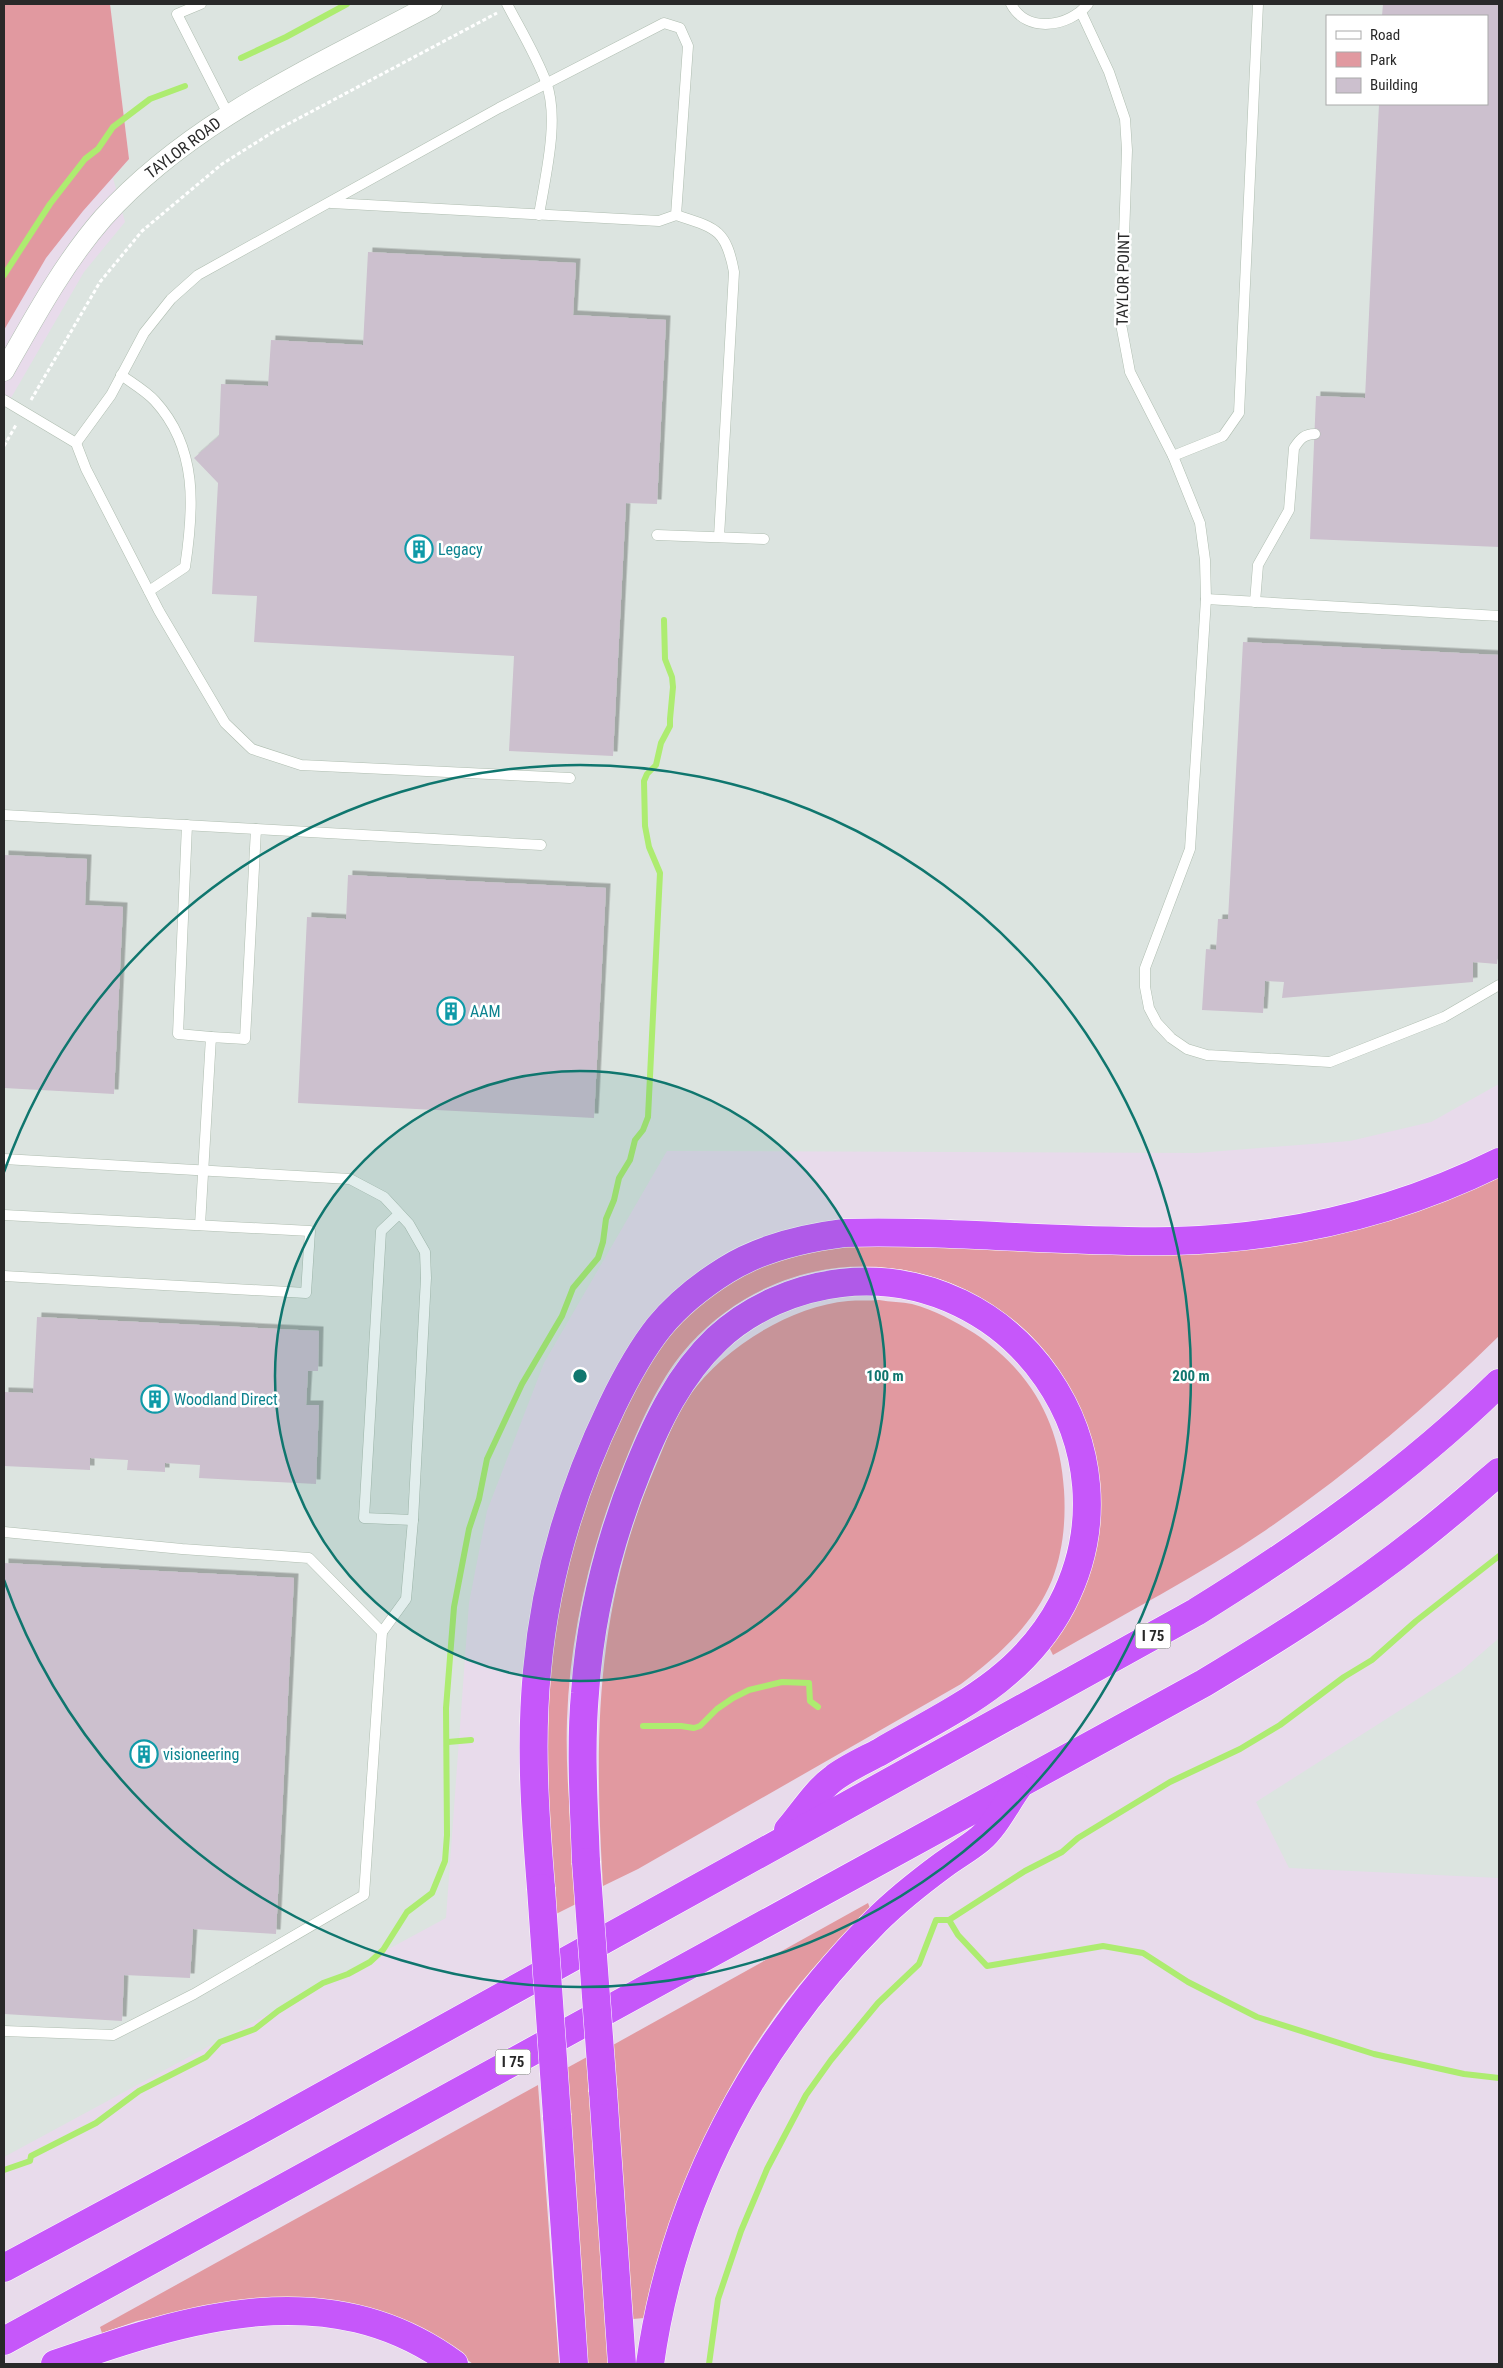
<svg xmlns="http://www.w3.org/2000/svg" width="1503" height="2368" font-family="'Roboto Condensed',sans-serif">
<defs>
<filter id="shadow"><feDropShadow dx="4.5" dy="-4.5" stdDeviation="0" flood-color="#0004"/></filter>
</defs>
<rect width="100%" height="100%" fill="#e8dbeb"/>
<g fill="#dce4e0" fill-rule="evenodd">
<path d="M110,4H1499V1084L1431,1122L1350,1141L1197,1153L667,1151L544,1363L487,1511L469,1603L446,1918L4,2157V410L84,272L125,222L113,178L129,159ZM1327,16H1487V104H1327Z"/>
<path d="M1499,1638V1878L1289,1868L1256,1802L1460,1672Z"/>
</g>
<g fill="#e199a0">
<path d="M4,4H110L129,159L83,211L46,258L4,330Z"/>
<path d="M1499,1177V1336C1427,1407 1349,1473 1266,1530C1198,1576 1124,1614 1053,1655L1049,1647C1063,1625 1079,1604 1088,1579C1099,1546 1101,1509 1097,1475C1073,1273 827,1195 690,1344C661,1376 642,1419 626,1459C592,1541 570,1631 567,1720C565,1781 573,1843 576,1904L554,1915C549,1811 542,1708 558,1605C565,1560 581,1514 598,1472C609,1443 620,1415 636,1388C659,1348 684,1310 725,1283C756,1263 794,1256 830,1246L1374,1224L1420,1210Z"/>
<path d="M879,1300C890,1302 902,1302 912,1304C935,1310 954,1321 974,1333C1031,1371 1060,1423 1064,1490C1066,1520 1063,1552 1052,1580C1034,1624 998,1656 961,1684L638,1869L603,1886C594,1739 595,1609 654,1470C665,1445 674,1417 690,1395C723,1348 791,1306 848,1301C858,1300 869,1301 879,1300Z"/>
<path d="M868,1903L871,1911C749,2016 680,2164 644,2318L633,2319L613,2045Z"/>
<path d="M587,2057L608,2364H585L565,2069Z"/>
<path d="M538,2085L559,2364H473L434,2335L406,2323L218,2304L137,2321L102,2333L100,2327Z"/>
</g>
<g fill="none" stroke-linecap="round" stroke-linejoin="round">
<g stroke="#adec70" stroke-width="6">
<path d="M241,58L286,37L347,4"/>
<path d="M4,275L50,204L85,159L98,149L113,127L150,99L185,86"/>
<path d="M643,1726H681L694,1728L700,1726L717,1709L733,1698L749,1690L782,1682L809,1683L810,1701L818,1707"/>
<path d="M448,1742L471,1740"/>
<path d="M949,1920L958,1935L987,1966L1103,1946L1143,1953L1188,1982L1257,2017L1374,2054L1464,2074L1499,2078"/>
<path d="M4,2170L30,2161L31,2156L96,2123L139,2091L206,2057L220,2042L255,2029L278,2011L323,1983L348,1974L370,1962L383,1950L407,1912L432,1893L445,1861L447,1835L446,1708L454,1607L469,1529L479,1499L487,1459L522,1384L562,1316L573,1288L598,1258L603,1242L606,1219L614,1200L619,1178L630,1160L635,1140L643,1130L648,1117L660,873L649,847L645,826L644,781L647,774L656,765L661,743L670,726V719L673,687L672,677L665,659L664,620"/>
<path d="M709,2364L718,2299L741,2231L767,2169L806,2095L831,2060L878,2003L919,1964L936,1920H949L1025,1871L1062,1852L1078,1838L1170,1782L1240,1749L1280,1725L1344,1677L1372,1660L1416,1621L1499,1556"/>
</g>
</g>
<g fill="#ccc0ce" filter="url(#shadow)">
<path d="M1383,4H1499V547L1310,539L1316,396L1365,398L1379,104H1487V16H1382Z"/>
<path d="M368,252L576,263L573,315L666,320L657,504L626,503L613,756L509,751L514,656L254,642L257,596L212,594L218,483L194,458L219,436L221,384L268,386L271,340L363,345Z"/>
<path d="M1243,642L1499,655V944L1497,964L1473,962V982L1282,998L1284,982L1265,981L1263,1013L1202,1010L1206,949L1216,950L1218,919H1228Z"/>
<path d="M4,855L87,859L85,905L123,907L114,1094L4,1088Z"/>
<path d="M348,875L606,888L594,1118L298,1103L307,917L346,919Z"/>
<path d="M37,1317L319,1331L318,1371H308L306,1405H319L316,1484L199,1478L200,1465L165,1463V1472L127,1470L128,1460L90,1458V1470L4,1466V1392L33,1393Z"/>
<path d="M4,1563L294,1578L276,1934L193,1929L190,1978L124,1975L122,2021L4,2014Z"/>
</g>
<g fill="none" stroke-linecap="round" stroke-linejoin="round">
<g stroke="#afbdb0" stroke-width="11">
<g id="service">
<path d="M201,4L177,14L228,114"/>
<path d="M507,4C520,29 536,55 546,82C560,119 545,177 539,215"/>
<path d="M1011,4C1027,34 1069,27 1088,4"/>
<path d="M1081,12L1109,72L1125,119L1127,150L1121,324L1130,372L1173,456L1200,523L1205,560L1206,599L1190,849L1145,968V987L1149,1008L1157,1023L1171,1038L1187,1049L1207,1055L1330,1062L1444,1017L1499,985"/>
<path d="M676,215C716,228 726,229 734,272L719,537"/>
<path d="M121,375C132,383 146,391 155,401C198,448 194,508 185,567L149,591"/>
<path d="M4,400L76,443L86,469L159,611L225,723L252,749L301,765L570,778"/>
<path d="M76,443L111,395L144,333L171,299L198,275L499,108L664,23L680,28L688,46L676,215L659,221L331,203"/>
<path d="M1173,456L1223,436L1239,413L1258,4"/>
<path d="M657,535L764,539"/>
<path d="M1206,599L1499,616"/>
<path d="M1255,602L1258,565L1289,510L1294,448C1300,439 1304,434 1315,434"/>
<path d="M4,815L256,829"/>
<path d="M187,825L178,1034L211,1037"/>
<path d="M4,1159L350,1179L384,1197L409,1224L425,1252L426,1278L413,1520L406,1599L382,1632"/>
<path d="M399,1214L381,1231L364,1518L413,1520"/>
<path d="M4,1215L310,1231L306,1293L4,1276"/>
<path d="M200,1225L211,1037L245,1039L256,829L541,845"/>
<path d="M4,1532L182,1549L309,1558L382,1632L364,1895L194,1994L113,2035L4,2031"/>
</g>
</g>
<g stroke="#afbdb0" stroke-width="21">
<path id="minor" d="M4,371C34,318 63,264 103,218C192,119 317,66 432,4"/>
</g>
<g stroke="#fff" stroke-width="29">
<g id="motorway">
<path d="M586,1862C584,1806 580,1750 585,1693C590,1616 609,1541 638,1469C657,1422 679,1375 717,1339C750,1308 796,1288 841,1283C1015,1264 1143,1448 1062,1604C1021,1682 952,1710 880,1752C865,1760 847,1768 834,1778C816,1791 802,1814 788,1830"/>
<path d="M541,1888C535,1815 530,1744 537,1671C545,1580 572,1489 612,1406C625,1379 640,1351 659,1327C677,1305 702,1285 726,1270C761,1248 804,1238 844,1233C954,1230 1064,1243 1174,1241C1287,1238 1398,1212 1499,1162"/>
<path d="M603,2091L622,2364"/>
<path d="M557,2116L574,2364"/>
<path d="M4,2268L259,2131L1196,1612C1304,1545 1408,1472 1499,1383"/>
<path d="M4,2341L1204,1683C1279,1638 1352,1592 1420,1538C1447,1517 1473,1494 1499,1472"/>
<path d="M55,2364C187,2318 329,2272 454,2364"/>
<path d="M650,2364C674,2193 755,2043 876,1921C896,1901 920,1882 943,1865C955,1856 968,1849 980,1839C994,1828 1007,1802 1018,1787"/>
</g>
</g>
<g stroke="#fff" stroke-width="3" stroke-dasharray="4 2.5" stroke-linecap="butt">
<path d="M31,400L100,282L142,231L222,164L273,132L497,13"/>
<path d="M4,446L16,425"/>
</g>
<use href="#service" stroke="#fff" stroke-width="10"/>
<use href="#minor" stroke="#fff" stroke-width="20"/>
<use href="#motorway" stroke="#c657fa" stroke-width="28"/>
<g stroke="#fff" stroke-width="29" stroke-linecap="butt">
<g id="motorway-bridge">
<path d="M586,1862L603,2091"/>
<path d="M541,1888L557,2116"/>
</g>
</g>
<use href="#motorway-bridge" stroke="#c657fa" stroke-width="28"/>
</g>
<circle cx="580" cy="1376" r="305" fill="#0f766e" fill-opacity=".12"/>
<g fill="none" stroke="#0f766e" stroke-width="2.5">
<circle cx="580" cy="1376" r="305"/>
<path d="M4 1172A611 611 0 1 1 4 1580"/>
</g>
<defs>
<g id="building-ring" transform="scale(1.4375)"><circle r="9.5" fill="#fff" stroke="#0f9aa8" stroke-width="1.5"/><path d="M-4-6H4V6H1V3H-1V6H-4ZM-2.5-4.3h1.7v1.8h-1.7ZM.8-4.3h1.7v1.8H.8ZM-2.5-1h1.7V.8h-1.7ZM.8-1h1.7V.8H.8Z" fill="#0f9aa8"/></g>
</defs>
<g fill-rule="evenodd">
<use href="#building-ring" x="419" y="549"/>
<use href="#building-ring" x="451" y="1011"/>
<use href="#building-ring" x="155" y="1399"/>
<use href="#building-ring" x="144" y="1754"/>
</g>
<g text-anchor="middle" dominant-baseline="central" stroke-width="5" stroke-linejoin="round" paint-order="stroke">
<g fill="#fff" stroke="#696969" stroke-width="1">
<rect x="1135.5" y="1623.5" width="35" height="25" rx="4"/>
<rect x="495.5" y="2049.5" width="35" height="25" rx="4"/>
</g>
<g font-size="15" font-weight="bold" fill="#292929">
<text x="1153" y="1636">I 75</text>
<text x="513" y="2062">I 75</text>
</g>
<g font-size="16" fill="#292929" stroke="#fff">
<text transform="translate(183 148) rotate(-37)">TAYLOR ROAD</text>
<text transform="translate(1123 279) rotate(-89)">TAYLOR POINT</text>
</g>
<g font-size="16" fill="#0d838f" stroke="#fff" text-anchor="start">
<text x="438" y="549">Legacy</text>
<text x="470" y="1011">AAM</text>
<text x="174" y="1399">Woodland Direct</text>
<text x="163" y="1754">visioneering</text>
</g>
</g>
<circle cx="580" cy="1376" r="8" fill="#0f766e" stroke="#fff" stroke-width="2.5"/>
<g font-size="15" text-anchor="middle" font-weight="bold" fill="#0f766e" stroke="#fff" stroke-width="5" stroke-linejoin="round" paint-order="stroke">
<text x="885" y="1381">100 m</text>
<text x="1191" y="1381">200 m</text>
</g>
<rect width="1503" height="2368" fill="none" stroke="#292929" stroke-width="10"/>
<rect x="1326" y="15" width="162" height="90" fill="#ffffff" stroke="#a9a9a9"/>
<rect x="1336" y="31" width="25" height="8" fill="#ffffff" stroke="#a9a9a9"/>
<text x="1370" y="40" font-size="15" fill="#292929">Road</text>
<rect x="1336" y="52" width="25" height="15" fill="#e199a0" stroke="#a9a9a9"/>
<text x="1370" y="65" font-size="15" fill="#292929">Park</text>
<rect x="1336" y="78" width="25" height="15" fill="#ccc0ce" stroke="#a9a9a9"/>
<text x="1370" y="90" font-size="15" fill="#292929">Building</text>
</svg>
